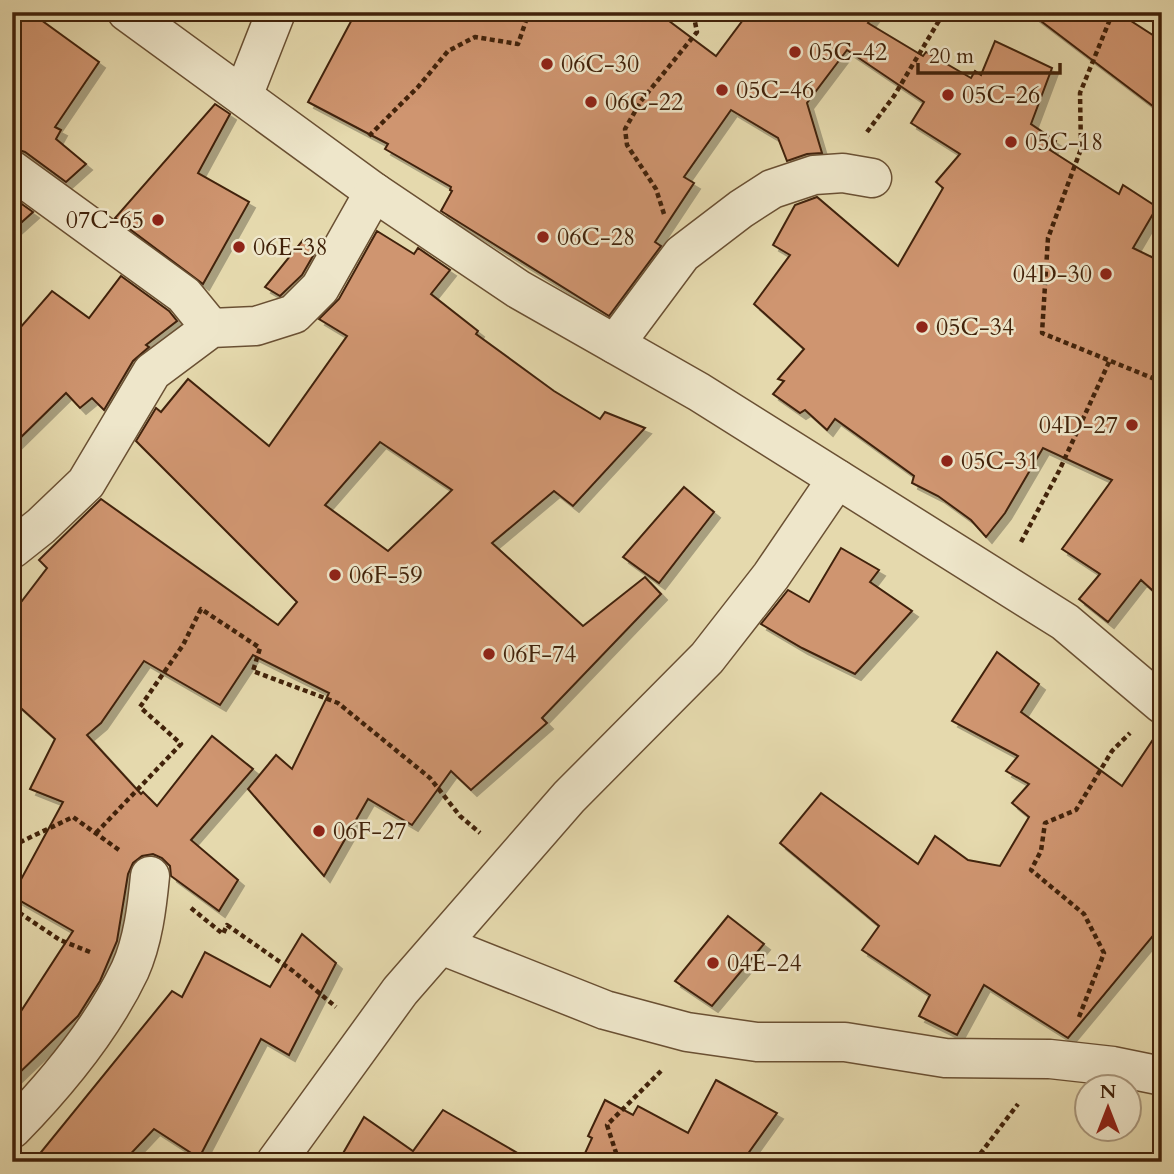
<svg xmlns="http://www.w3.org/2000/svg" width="1174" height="1174" font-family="Cardo,serif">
<defs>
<filter id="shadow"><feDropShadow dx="6" dy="6" stdDeviation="0" flood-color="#0004"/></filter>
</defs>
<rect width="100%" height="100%" fill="#e5d9ad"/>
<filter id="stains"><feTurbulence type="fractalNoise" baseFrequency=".00286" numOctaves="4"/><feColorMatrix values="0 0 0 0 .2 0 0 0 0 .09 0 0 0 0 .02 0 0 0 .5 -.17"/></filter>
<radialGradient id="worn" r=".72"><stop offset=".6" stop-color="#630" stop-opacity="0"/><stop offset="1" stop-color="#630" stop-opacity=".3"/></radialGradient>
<g fill="#cf9570" stroke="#41220a" stroke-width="2" fill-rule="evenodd" filter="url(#shadow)">
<path d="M12,12H30L99,62L55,127L61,130L56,139L86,164L66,182L25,152L12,148Z"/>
<path d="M356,12H657L716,56L749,12H876L868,23L923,56L926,52L971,78L975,71L981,75L995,41L1052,68L1031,124L1056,141L1050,150L1119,194L1123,185L1157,207L1133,248L1162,262V599L1141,580L1108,622L1079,599L1100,574L1062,549L1112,480L1043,448L1005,513L986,537L971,520L938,496L912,483L914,476L835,419L827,430L805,410L800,413L773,394L784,381L778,379L804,349L754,304L790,255L773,245L795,205L817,197L898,266L943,188L936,182L960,154L911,123L924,102L847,50L807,103L822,153L807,154L787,161L778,138L731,110L684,177L694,183L655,242L661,246L609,316L441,211L452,191L450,190L451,187L385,149L388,144L308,102Z"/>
<path d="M1029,12H1117L1162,41V113Z"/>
<path d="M215,104L230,114L198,173L249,202L203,284L115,218Z"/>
<path d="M12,197L33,212L12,231Z"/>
<path d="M377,231L414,254L418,248L450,270L431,294L478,331L476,334L554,391L600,419L605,412L645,428L573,506L554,491L492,543L583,626L645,577L661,594L542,718L547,723L471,790L451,771L412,825L368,799L324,876L248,789L276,755L292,769L329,693L253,655L220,705L144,661L101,723L87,735L141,794L143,792L157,806L212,736L253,769L191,840L238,880L219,911L171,876L170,866L162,858L153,854L142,856L133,863L128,874L117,941L100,981L78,1016L12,1080V1025L73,931L12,896L63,802L30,789L55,739L12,700V614L47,568L39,560L101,499L278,625L297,602L136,441L156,408L161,412L188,379L269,446L347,336L319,319L339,299ZM380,442L452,490L388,551L325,505Z"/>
<path d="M303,240L317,249L302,275L280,296L265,287Z"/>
<path d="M121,276L169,311L177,321L146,345L149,347L133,361L104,410L92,398L80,408L66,393L12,446V337L52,291L89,318Z"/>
<path d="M684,487L714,512L659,583L623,557Z"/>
<path d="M841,548L879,570L870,582L912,611L855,674L802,648L761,624L788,590L809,602Z"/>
<path d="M997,652L1039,684L1021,712L1122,786L1162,726V925L1068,1038L984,985L957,1035L919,1016L930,995L862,950L879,926L780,843L821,793L918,864L935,836L968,860L1000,866L1029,817L1012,803L1029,784L1006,771L1018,756L952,721Z"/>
<path d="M728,916L764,944L712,1006L675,981Z"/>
<path d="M302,934L336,963L289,1055L261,1039L199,1158L154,1129L123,1162H33L172,991L182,997L205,952L270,987Z"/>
<path d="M716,1080L777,1113L742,1162H581L592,1138L588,1136L605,1100L633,1115L638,1106L688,1133Z"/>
<path d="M443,1110L533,1162H338L364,1117L413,1151Z"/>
</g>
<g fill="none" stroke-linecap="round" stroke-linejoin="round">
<g stroke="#6a5033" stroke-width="41">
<g id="street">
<path d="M127,12L374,192L518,289L699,392L1065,622L1162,704"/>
<path d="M243,96L276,12"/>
<path d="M12,170L184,295L211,328"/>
<path d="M615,344L682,254L741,209L772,189L814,175L843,173L872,178"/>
<path d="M12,549L41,526L86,483L152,372L211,328L256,326L294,314L320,288L374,192"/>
<path d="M441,945L605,1010L687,1032L757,1042H845L945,1058L1050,1059L1113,1066L1162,1076"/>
<path d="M12,1129C57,1083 102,1029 130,970C143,941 147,907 150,876"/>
<path d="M276,1162L400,991L569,797L707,658L771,576L837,479"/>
</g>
</g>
<g stroke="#41220a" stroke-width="4.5" stroke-dasharray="5 3.5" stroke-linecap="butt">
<path d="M1113,12L1080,93L1081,149L1048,238L1042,333L1162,382"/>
<path d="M867,132L894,96L943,14L941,12"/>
<path d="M369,136L418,87L448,51L475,37L518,44L529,12"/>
<path d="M664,214L656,189L627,145L625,129L641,101L697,32L693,12"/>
<path d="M1021,542L1059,471L1110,360"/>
<path d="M96,833L181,744L140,707L183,645L201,609L260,648L253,671L338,703L430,778L460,816L480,833"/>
<path d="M12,846L73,817L119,850"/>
<path d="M12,908L60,940L90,952"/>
<path d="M191,908L223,934L227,925L293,971L336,1007"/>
<path d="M1079,1017L1104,953L1084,914L1031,870L1041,851L1045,823L1076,810L1112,751L1130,733"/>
<path d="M619,1162L607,1125L661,1071"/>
<path d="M982,1162L980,1154L1018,1104"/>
</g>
<use href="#street" stroke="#eee6ca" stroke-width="38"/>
</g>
<g fill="#8f2418" stroke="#eee6ca" stroke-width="2.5">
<circle cx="795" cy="52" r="7"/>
<circle cx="547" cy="64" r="7"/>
<circle cx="722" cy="90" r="7"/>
<circle cx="948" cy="95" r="7"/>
<circle cx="591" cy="102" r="7"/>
<circle cx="1011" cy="142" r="7"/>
<circle cx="158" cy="220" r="7"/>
<circle cx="543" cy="237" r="7"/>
<circle cx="239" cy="247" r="7"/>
<circle cx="1106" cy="274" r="7"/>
<circle cx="922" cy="327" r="7"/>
<circle cx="1132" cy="425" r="7"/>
<circle cx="947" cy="461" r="7"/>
<circle cx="335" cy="575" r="7"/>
<circle cx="489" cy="654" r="7"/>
<circle cx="319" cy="831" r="7"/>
<circle cx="713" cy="963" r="7"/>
</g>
<g text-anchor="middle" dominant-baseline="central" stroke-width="5" stroke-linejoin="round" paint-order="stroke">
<g font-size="24" fill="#41220a" stroke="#eee6ca" text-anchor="start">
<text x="809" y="52">05C-42</text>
<text x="561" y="64">06C-30</text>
<text x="736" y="90">05C-46</text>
<text x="962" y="95">05C-26</text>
<text x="605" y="102">06C-22</text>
<text x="1025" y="142">05C-18</text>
<text x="144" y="220" text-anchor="end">07C-65</text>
<text x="557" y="237">06C-28</text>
<text x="253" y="247">06E-38</text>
<text x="1092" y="274" text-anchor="end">04D-30</text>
<text x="936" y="327">05C-34</text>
<text x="1118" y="425" text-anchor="end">04D-27</text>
<text x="961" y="461">05C-31</text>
<text x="349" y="575">06F-59</text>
<text x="503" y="654">06F-74</text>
<text x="333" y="831">06F-27</text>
<text x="727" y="963">04E-24</text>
</g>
</g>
<rect width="1174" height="1174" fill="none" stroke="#e5d9ad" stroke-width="42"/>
<rect x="14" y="14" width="1146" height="1146" fill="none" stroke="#41220a" stroke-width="3.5"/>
<rect x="21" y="21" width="1132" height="1132" fill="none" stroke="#41220a" stroke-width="2"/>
<g transform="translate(1108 1108)"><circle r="33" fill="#eee6ca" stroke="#a9987d" stroke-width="2"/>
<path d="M0-5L12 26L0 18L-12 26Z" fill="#8f2418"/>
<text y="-10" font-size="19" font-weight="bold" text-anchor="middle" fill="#41220a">N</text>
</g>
<path d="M918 63v10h142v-10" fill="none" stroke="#41220a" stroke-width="3.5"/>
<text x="929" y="63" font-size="21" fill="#41220a" stroke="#eee6ca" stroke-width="5" paint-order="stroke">20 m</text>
<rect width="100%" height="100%" filter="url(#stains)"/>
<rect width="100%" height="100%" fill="url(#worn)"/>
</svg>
